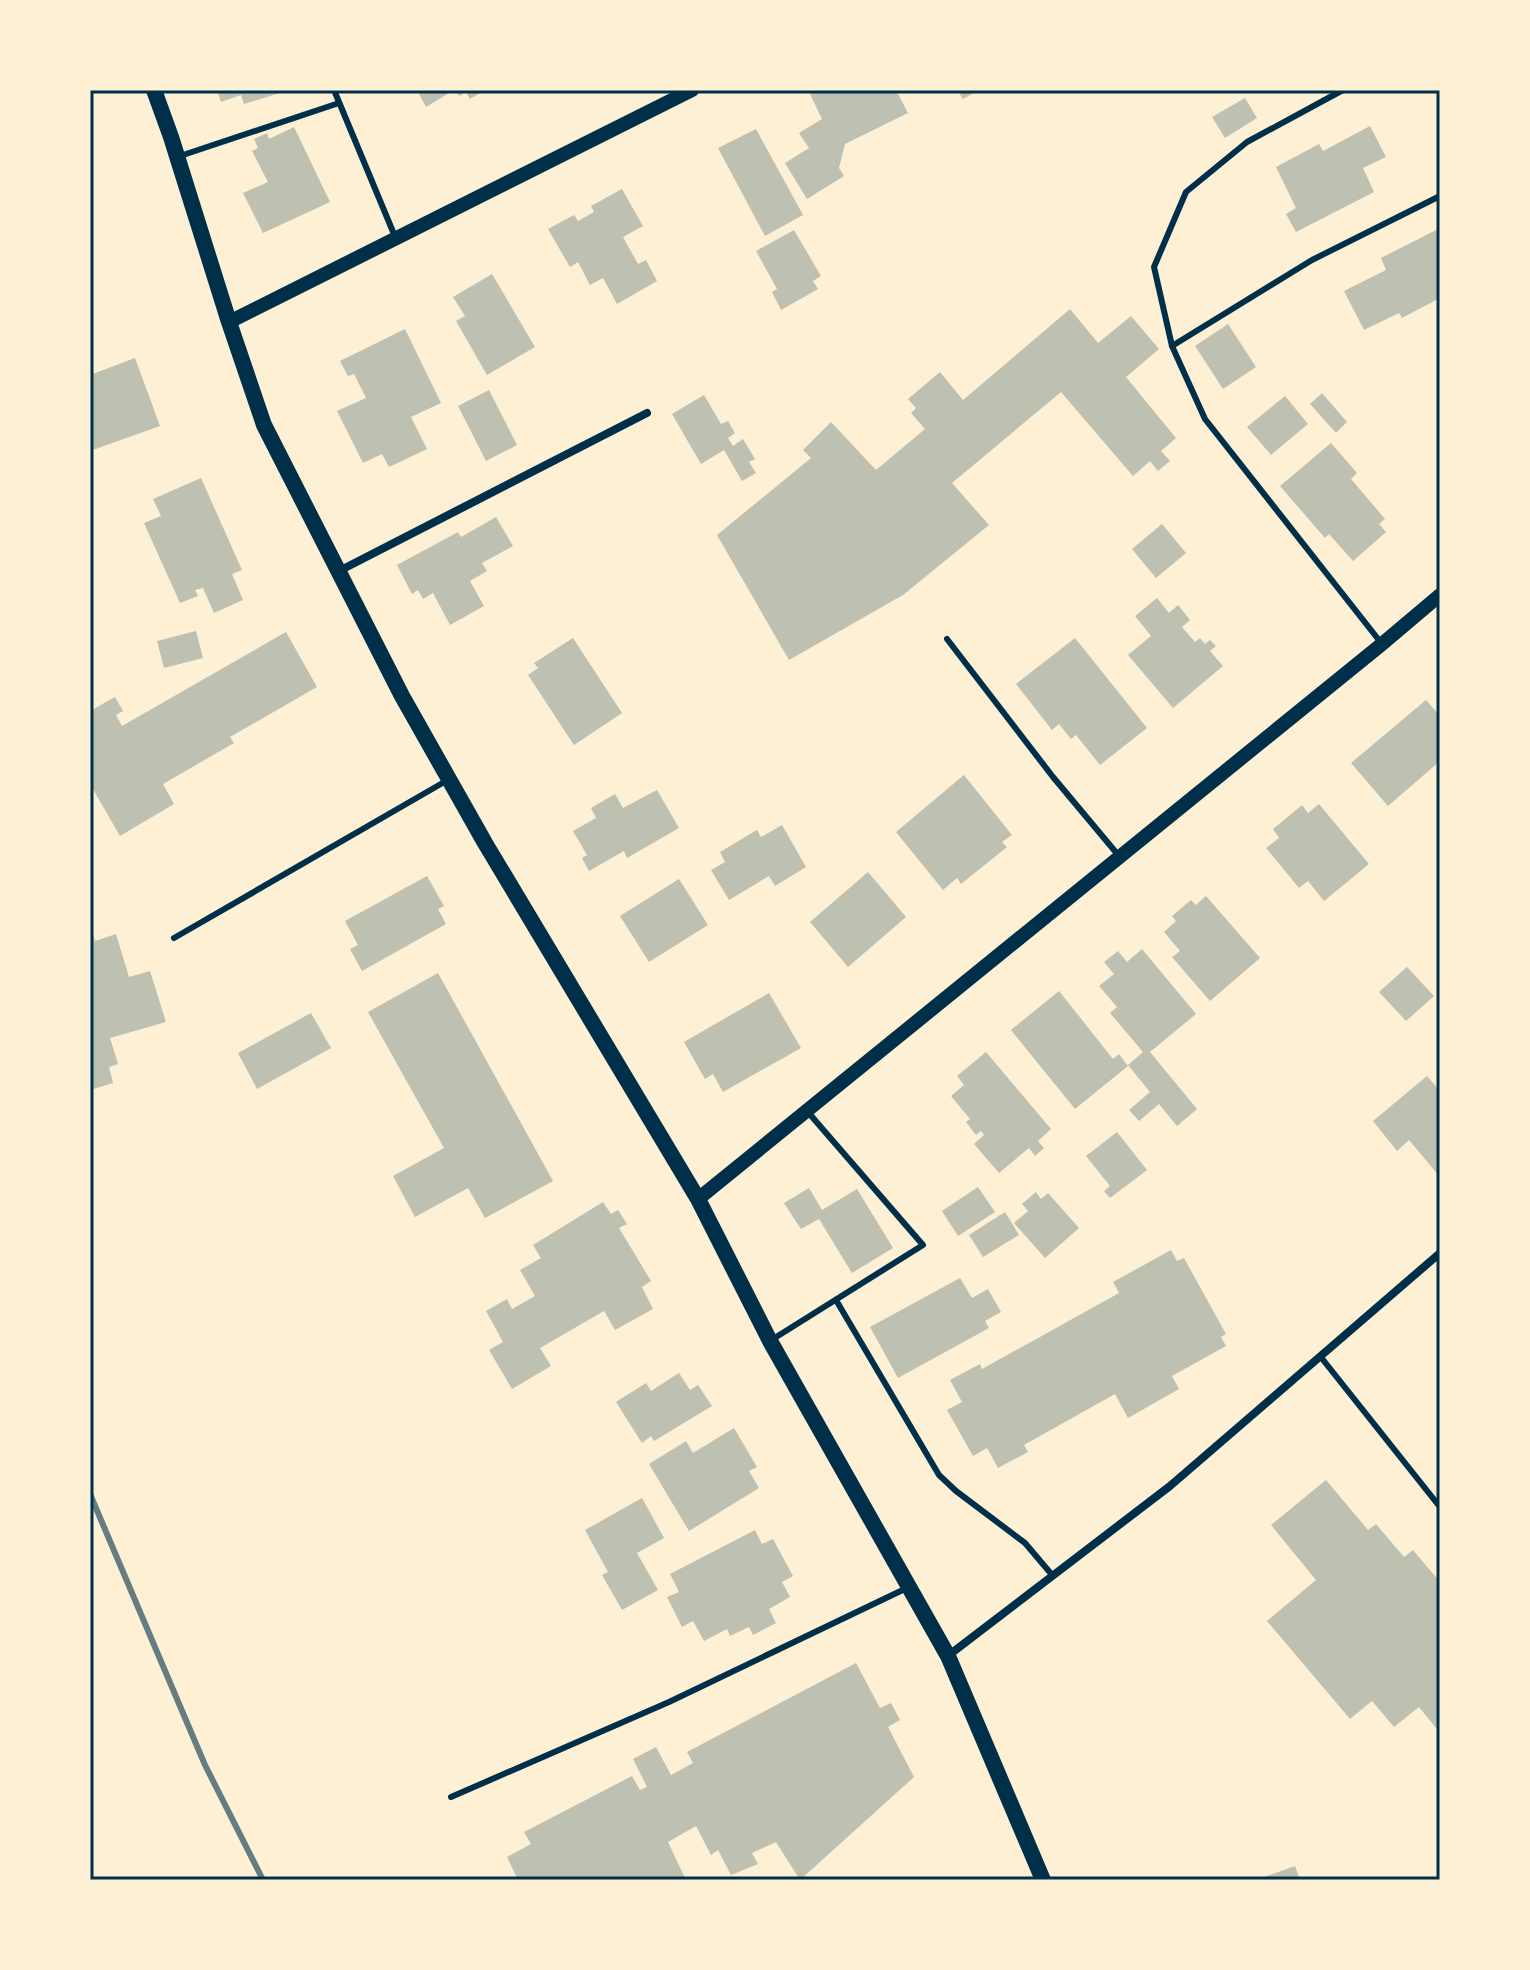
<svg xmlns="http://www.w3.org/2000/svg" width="1530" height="1970" font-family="'Roboto Serif',serif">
<rect width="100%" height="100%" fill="#fdf0d5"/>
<g fill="#bec0b2">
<path d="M217,90H286V91L244,104L241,95L221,102Z"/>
<path d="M417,90H454L426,107Z"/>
<path d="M456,90H485L470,99L466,92L459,96Z"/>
<path d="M808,90H874L876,93L883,90H896L908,113L845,144L839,168L844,176L807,199L785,163L809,148L799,133L822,119Z"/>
<path d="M957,90H979L963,99Z"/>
<path d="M1245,98L1257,118L1225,138L1212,117Z"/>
<path d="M1370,126L1386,157L1363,168L1374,192L1296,232L1286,214L1296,208L1276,167L1319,144L1323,151Z"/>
<path d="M294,127L330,202L263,233L243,193L268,182L252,151L258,148L254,139L267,133L269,139Z"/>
<path d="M756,129L803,215L765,236L718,148Z"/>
<path d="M622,189L643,226L623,237L638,264L646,260L657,281L617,304L603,278L590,285L578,262L570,267L548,229L574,215L578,221L594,212L591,206Z"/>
<path d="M1440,228V298L1402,318L1399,313L1364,330L1344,291L1386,270L1381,258Z"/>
<path d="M794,230L821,276L813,281L818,289L781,310L772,292L777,289L756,251Z"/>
<path d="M492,274L535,347L487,375L456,321L465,316L453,297Z"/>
<path d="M1070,309L1098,343L1131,316L1159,349L1126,377L1176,438L1161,451L1170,461L1158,471L1150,461L1133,476L1061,392L952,483L989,525L903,595L789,660L717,535L811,458L803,450L831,422L876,470L925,429L911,413L916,408L908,399L940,372L963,400Z"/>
<path d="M1228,324L1256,367L1223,389L1195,346Z"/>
<path d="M405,329L441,403L411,417L427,449L389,467L382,454L363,463L337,411L366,398L354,374L348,376L340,361Z"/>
<path d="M135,358L160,426L90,451V375Z"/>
<path d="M489,390L517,445L486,461L458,406Z"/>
<path d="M1322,393L1347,422L1336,433L1310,404Z"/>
<path d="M704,395L721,424L728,421L735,433L728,438L733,446L743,439L755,459L749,462L756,473L742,481L724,450L701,464L672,414Z"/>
<path d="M1285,396L1308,424L1271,455L1247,427Z"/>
<path d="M1331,443L1357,473L1351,479L1385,519L1379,524L1386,532L1353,561L1329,534L1325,538L1280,486Z"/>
<path d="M201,478L242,570L232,574L243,600L214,613L203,588L195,590L198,596L180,603L144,523L161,516L153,499Z"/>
<path d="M496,517L513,546L482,563L487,571L470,581L484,606L450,625L433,593L423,599L418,590L412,594L397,565L458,532L461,537Z"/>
<path d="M1162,524L1186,553L1156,578L1132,549Z"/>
<path d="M1157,598L1169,613L1178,605L1190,620L1182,627L1195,642L1200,638L1205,644L1210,640L1216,646L1210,651L1223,666L1173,708L1128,655L1151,636L1135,616Z"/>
<path d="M196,631L203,658L164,668L157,641Z"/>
<path d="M286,632L317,687L230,737L234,743L163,784L174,804L120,836L90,784V711L115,697L123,711L116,715L122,726Z"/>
<path d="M573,638L622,713L574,745L528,675L538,668L534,663Z"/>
<path d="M1075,638L1147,728L1100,765L1076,735L1071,739L1059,724L1052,730L1016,684Z"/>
<path d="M1426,700L1440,716V761L1388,806L1351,763Z"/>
<path d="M964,775L1012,835L1002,842L1007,847L961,884L957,878L943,890L896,832Z"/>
<path d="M657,790L679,828L627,858L624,851L589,871L582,858L587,855L573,831L596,818L591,808L615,794L623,808Z"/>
<path d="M1319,804L1369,864L1324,901L1308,881L1299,888L1266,848L1279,838L1273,829L1302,805L1308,813Z"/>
<path d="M782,825L806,867L775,886L769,876L729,900L711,870L725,862L720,852L757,830L761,837Z"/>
<path d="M868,872L906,917L848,967L810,922Z"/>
<path d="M427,876L444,906L438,909L446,924L362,971L350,949L358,945L345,921Z"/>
<path d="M679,879L708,925L649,962L620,916Z"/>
<path d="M1206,896L1260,958L1210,1001L1172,957L1180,951L1164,932L1176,921L1172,916L1191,900L1196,905Z"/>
<path d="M90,925L95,941L116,934L129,977L150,971L166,1022L110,1038L118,1064L109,1067L113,1083L90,1090Z"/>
<path d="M1142,949L1196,1014L1150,1052L1197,1109L1177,1126L1159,1104L1139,1121L1129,1110L1150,1092L1128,1065L1143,1052L1110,1013L1117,1007L1099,986L1114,974L1104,962L1118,951L1127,962Z"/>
<path d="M1407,967L1434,996L1406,1021L1379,992Z"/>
<path d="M438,973L553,1181L485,1218L468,1188L415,1217L393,1176L444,1148L368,1012Z"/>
<path d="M1059,991L1113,1059L1119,1054L1128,1066L1075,1109L1011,1030Z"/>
<path d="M769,993L801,1048L723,1092L713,1074L705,1079L684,1042Z"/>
<path d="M311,1013L331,1048L257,1089L238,1053Z"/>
<path d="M986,1052L1051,1129L1038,1141L1044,1148L1035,1156L1029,1148L999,1173L974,1144L984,1135L981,1131L976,1135L966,1122L970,1119L951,1096L964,1085L957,1076Z"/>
<path d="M1427,1076L1440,1091V1177L1409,1140L1397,1151L1373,1121Z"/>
<path d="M1117,1132L1147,1170L1110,1198L1104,1191L1110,1186L1086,1156Z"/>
<path d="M978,1187L995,1212L958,1236L942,1211Z"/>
<path d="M809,1188L822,1210L857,1189L893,1248L852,1273L819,1219L801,1229L784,1203Z"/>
<path d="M1036,1192L1041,1199L1048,1193L1079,1228L1045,1258L1014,1223L1028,1211L1022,1204Z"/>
<path d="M603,1202L611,1214L618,1210L627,1224L619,1228L651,1281L642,1287L653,1309L615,1330L604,1311L540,1348L551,1366L512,1389L489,1350L503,1342L486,1311L507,1299L512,1309L535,1296L520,1270L541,1258L533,1245Z"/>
<path d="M1005,1212L1019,1235L983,1257L969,1235Z"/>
<path d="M1171,1250L1177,1261L1184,1258L1226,1334L1221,1337L1226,1346L1172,1376L1179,1389L1128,1418L1115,1394L1024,1445L1028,1452L998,1468L987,1448L973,1456L947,1410L962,1402L950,1380L980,1364L982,1369L1119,1293L1113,1282Z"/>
<path d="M960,1278L972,1298L988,1289L1001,1312L985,1321L989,1328L898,1378L870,1327Z"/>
<path d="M679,1373L690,1390L698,1385L712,1406L654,1441L651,1436L642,1443L616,1402L646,1383L651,1391Z"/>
<path d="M734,1428L757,1467L749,1471L759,1488L689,1531L649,1464L686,1441L693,1453Z"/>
<path d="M1326,1480L1368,1530L1376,1524L1404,1557L1413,1550L1440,1582V1593L1437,1596L1440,1600V1733L1419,1707L1394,1727L1372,1701L1350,1719L1267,1621L1316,1580L1271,1525Z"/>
<path d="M642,1498L664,1538L637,1553L658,1590L622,1610L602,1575L608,1572L585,1530Z"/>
<path d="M755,1530L762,1544L773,1539L793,1576L782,1582L790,1597L769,1609L776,1623L753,1635L749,1627L730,1636L727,1629L704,1641L693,1621L682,1627L667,1597L679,1592L670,1574Z"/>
<path d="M856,1663L880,1708L891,1703L900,1720L888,1727L914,1777L800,1880L776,1842L752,1853L758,1864L731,1875L718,1850L711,1855L696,1826L668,1842L686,1880H518L507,1857L531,1844L524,1832L632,1776L640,1790L647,1787L633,1759L656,1747L671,1775L693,1763L687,1752Z"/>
<path d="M1295,1866L1300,1880H1256Z"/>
</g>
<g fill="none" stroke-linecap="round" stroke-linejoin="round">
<g stroke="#003049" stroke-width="6">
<path d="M334,90L396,239"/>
<path d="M1343,90L1247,142L1186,192L1154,267L1172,346L1205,419L1382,644"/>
<path d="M180,156L339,103"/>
<path d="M1172,346L1312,260L1440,196"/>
<path d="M947,639L1053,777L1119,856"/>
<path d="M174,938L446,781"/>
<path d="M836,1300L939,1475L956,1491L1025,1543L1053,1576"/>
<path d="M773,1339L923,1245L807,1111"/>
<path d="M1320,1356L1440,1507"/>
<path d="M451,1797L669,1702L909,1587"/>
</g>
<g stroke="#003049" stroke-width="8">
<path d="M339,571L647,413"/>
<path d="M949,1655L1170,1486L1440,1253"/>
</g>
<g stroke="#003049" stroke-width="14">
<path d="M229,322L692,90"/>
<path d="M698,1199L1382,644L1440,595"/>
</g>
<path stroke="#003049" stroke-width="16" d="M154,90L171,137L229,322L264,425L402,696L485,843L698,1199L770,1341L948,1656L1043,1880"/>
<path stroke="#657d81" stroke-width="6" d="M90,1494L205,1765L263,1880"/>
</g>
<rect width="1530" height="1970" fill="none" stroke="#fdf0d5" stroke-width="184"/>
<rect x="92" y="92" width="1346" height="1786" fill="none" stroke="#003049" stroke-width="3"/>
</svg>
